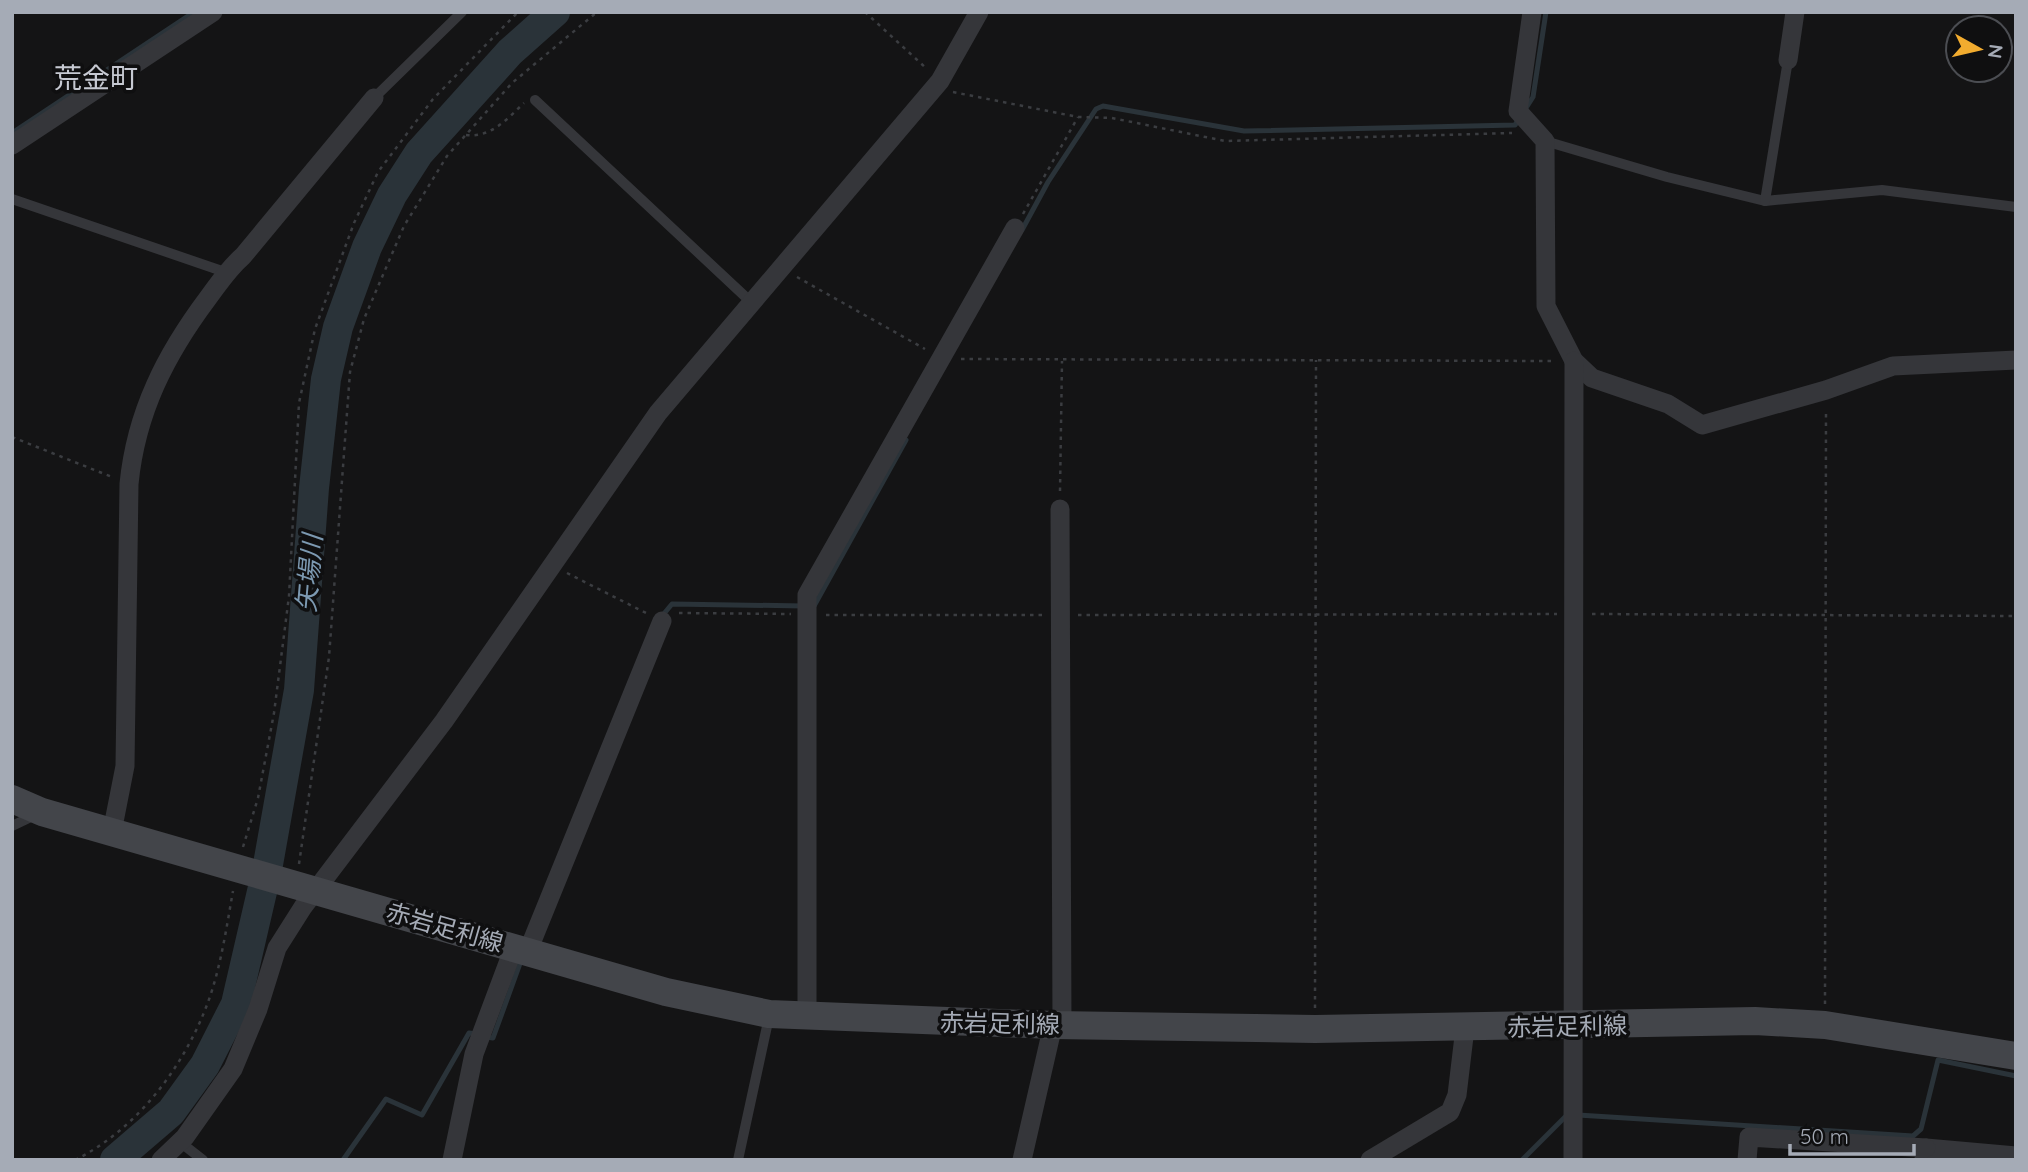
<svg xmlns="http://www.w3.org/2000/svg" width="2028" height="1172" font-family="Quicksand,'Noto Sans JP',sans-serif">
<rect width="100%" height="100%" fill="#141415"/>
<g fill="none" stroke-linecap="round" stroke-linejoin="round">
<g stroke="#2a3339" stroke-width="5">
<path d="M1526,108L1533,97L1546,12"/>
<path d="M12,133L194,12"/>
<path d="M1022,230L1048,182L1096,109L1103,106L1244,131L1515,125L1519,119"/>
<path d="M814,606L906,440"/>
<path d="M662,616L672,604L804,606"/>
<path d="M486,1037L493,1038L522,958"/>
<path d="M1578,1115L1913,1136L1921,1129L1938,1060L2016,1076"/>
<path d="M343,1160L386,1099L422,1115L469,1033L477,1034"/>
<path d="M1522,1160L1568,1114"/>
</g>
<path stroke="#2a3339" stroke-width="30" d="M115,1160L171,1112L205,1065L236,1004L267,870L299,690L314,488L326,379L338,327L367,247L392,195L419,153L510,52L555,12"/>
<g stroke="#3b3d41" stroke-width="2.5" stroke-dasharray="3.5 5" stroke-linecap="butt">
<path d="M865,12L927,69"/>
<path d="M953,92L1078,117L1112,118L1225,141L1512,133"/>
<path d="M466,135C491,138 507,119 524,103"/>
<path d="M1023,214L1078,117"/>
<path d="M797,277L925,349"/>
<path d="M961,359L1553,361"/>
<path d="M12,437L112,477"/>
<path d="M1060,491L1062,361"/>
<path d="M567,573L646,613"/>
<path d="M679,613L791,614"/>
<path d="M1592,614L2016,616"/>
<path d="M826,615H1043"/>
<path d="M1078,615L1557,614"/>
<path d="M243,847L258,798L274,713L289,596L299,403L315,329L354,223L378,172L433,99L518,12"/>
<path d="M299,864L329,657L350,372L364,319L404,226L447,156L512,83L597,12"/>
<path d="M1825,1004L1826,409"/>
<path d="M1315,1008L1316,360"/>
<path d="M75,1160C135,1130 180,1072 205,1010C220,973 226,930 233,891"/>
</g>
<g stroke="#35363a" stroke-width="10">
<path d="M374,98L462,12"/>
<path d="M535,100L751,302"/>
<path d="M1545,141L1667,177L1765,201L1882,190L2016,207"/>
<path d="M12,199L225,272"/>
<path d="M1765,201L1788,60"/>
<path d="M12,826L35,815"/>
<path d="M180,1142L203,1160"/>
<path d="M738,1160L769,1017"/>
</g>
<g stroke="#35363a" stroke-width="19">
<path d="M1532,12L1518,111L1545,141L1546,306L1574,361L1592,378L1668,404L1702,425L1826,390L1893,366L2016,360"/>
<path d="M1788,60L1795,12"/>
<path d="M12,145L213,12"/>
<path d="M1060,509L1062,1025"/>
<path d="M112,832L125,766L129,484C136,412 166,354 208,298C220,282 228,269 243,256L374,98"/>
<path d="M528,951L662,621"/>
<path d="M807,1016V595L1015,228"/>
<path d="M1924,1159L1926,1148L2016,1156"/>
<path d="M161,1160L185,1137L233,1069L258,1009L277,948L303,907L444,721L658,413L940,81L979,12"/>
<path d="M452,1160L474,1054L514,947"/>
<path d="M1022,1160L1053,1025"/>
<path d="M1370,1160L1450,1112L1457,1095L1465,1028"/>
<path d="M1573,1160L1574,361"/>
<path d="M1747,1160L1749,1137L1926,1148"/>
</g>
<path stroke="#43454a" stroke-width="28" d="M12,799L42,812L666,992L769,1014L1053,1025L1315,1029L1755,1021L1825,1025L2016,1056"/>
</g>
<g text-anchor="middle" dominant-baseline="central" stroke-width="7" stroke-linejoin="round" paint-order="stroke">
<g font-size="24" fill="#a5abb6" stroke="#0f0f10">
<text transform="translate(445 927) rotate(16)">赤岩足利線</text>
<text transform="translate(1000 1023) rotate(1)">赤岩足利線</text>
<text transform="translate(1567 1026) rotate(-1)">赤岩足利線</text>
</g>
<g font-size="26" font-style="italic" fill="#7c99b1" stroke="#0f0f10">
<text transform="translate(309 573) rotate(-85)">矢場川</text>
</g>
<g font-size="28" fill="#c6c9d2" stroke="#0f0f10">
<text x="96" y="77">荒金町</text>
</g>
</g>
<rect width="2028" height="1172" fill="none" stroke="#a5abb6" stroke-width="28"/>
<g transform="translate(1979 49) rotate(98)"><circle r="33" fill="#0f0f10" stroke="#4b4d52" stroke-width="2"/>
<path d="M0-5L12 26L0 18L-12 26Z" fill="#f2ac2f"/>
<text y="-10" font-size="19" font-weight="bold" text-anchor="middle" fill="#a5abb6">N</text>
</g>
<path d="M1790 1144v10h124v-10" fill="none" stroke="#a5abb6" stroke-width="3.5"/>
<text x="1800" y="1144" font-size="21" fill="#a5abb6" stroke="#0f0f10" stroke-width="5" paint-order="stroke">50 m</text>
</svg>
